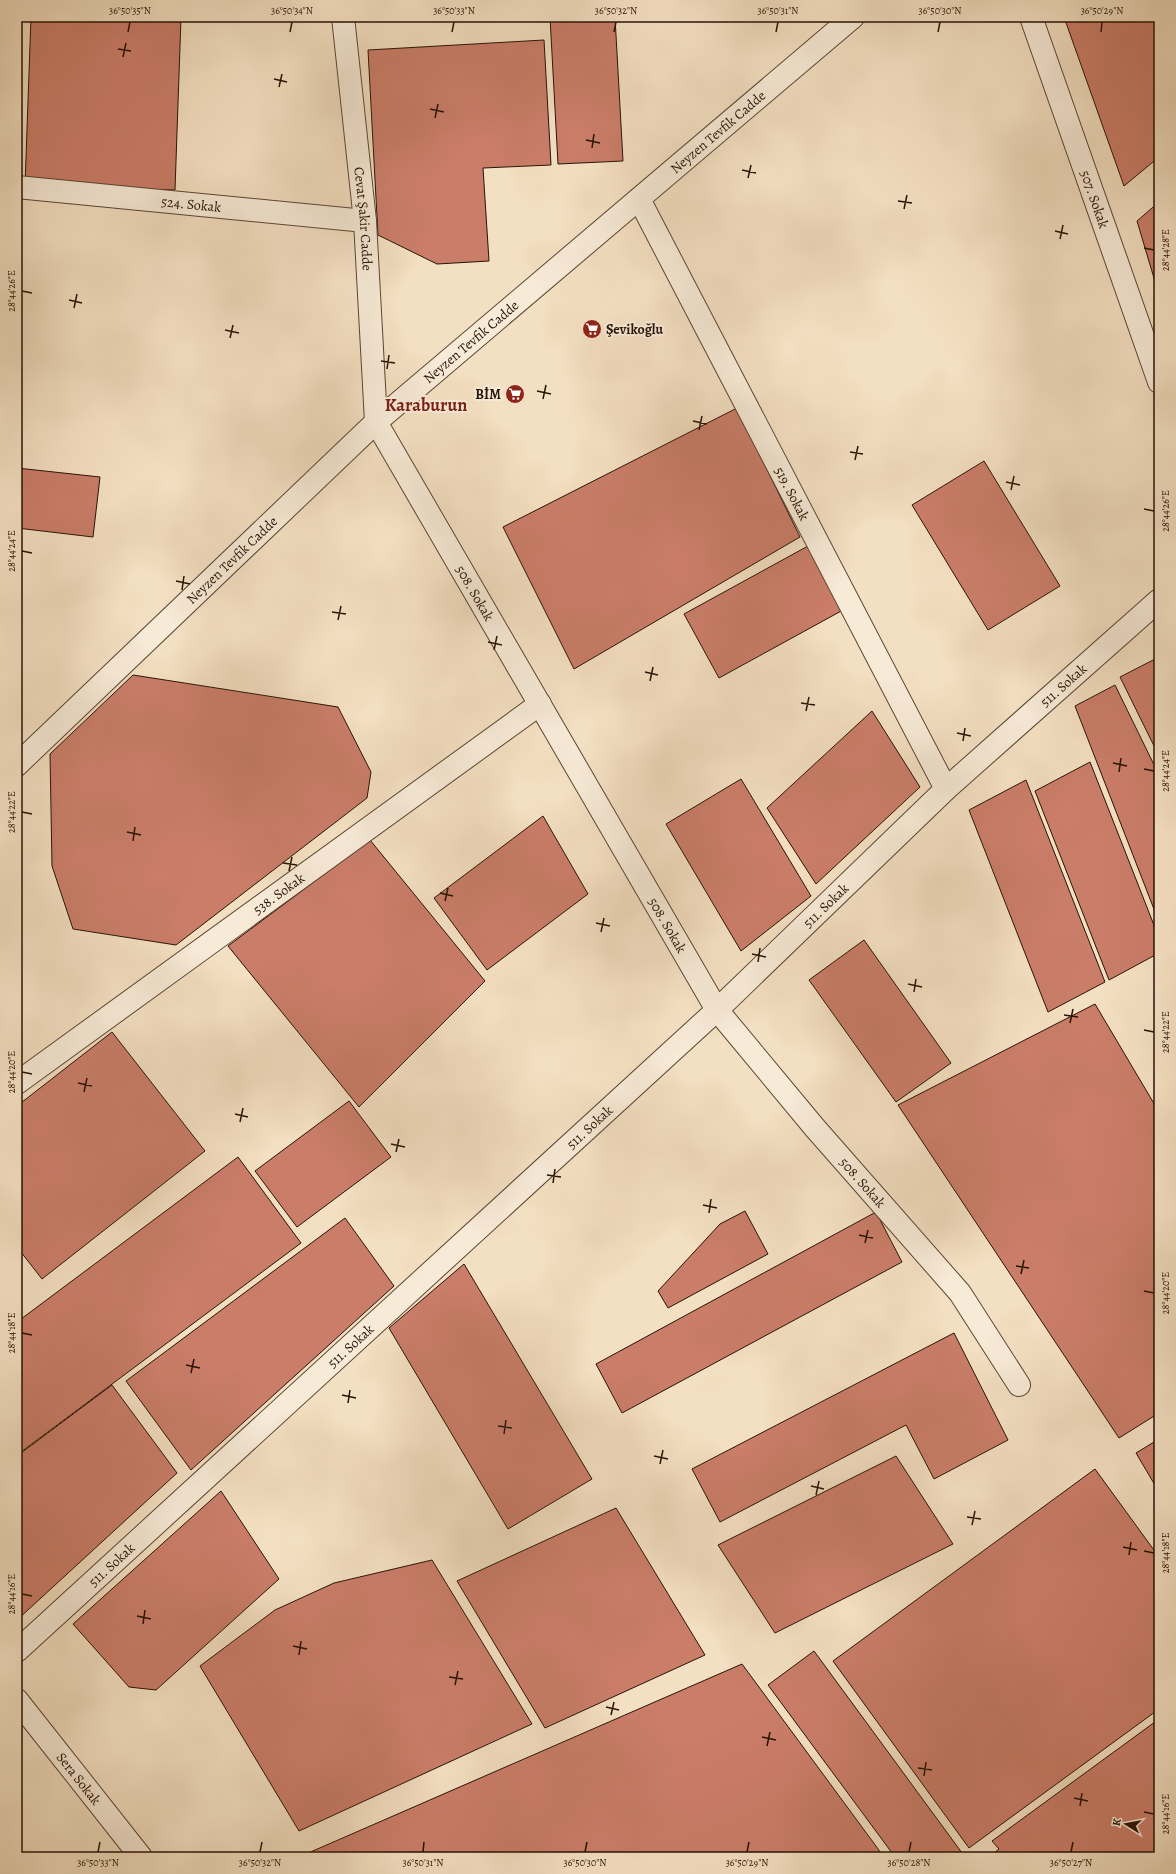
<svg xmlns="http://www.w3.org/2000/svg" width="1176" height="1874" font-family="Alegreya,serif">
<rect width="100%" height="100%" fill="#f3dfc1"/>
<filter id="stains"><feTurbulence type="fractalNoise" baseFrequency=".005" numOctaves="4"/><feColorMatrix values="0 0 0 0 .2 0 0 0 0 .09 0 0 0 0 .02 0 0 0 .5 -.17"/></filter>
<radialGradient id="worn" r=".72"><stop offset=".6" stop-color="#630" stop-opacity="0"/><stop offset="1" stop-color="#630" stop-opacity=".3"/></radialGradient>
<g fill="#ca7d69" stroke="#281305">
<path d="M31,17H181L175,190L25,186Z"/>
<path d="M550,17H615L623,161L558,164Z"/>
<path d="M1064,17H1159V157L1124,186Z"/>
<path d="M544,40L551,165L483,168L489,261L437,264L378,235L368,50Z"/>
<path d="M1159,202V295L1137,221Z"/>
<path d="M737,408L800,537L574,669L503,527Z"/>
<path d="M984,461L1060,586L988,630L912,505Z"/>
<path d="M17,468L100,477L93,537L17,528Z"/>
<path d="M808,546L843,610L719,678L684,614Z"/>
<path d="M1159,657V756L1120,677Z"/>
<path d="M133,675L338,707L371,772L367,798L176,945L73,929L52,866L50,754Z"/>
<path d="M1115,685L1159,775V922L1075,706Z"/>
<path d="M872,711L920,787L816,884L767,808Z"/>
<path d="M1090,762L1159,938V953L1109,980L1035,791Z"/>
<path d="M741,779L811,896L741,951L666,824Z"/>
<path d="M1026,780L1105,982L1048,1012L969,810Z"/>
<path d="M543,816L588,894L487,970L434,898Z"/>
<path d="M370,840L485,981L359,1107L228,946Z"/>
<path d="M864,940L951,1063L896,1102L809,980Z"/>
<path d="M1095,1004L1159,1112V1413L1119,1438L898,1105Z"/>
<path d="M112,1032L205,1151L42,1279L17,1247V1106Z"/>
<path d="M349,1101L391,1157L297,1227L255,1171Z"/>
<path d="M238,1157L301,1243L17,1455V1322Z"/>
<path d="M745,1211L768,1254L668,1308L658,1291L720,1224Z"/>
<path d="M876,1212L902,1262L622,1413L596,1364Z"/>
<path d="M345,1218L394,1286L191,1470L126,1381Z"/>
<path d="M464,1264L592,1479L508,1529L389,1328Z"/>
<path d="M954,1333L1008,1440L934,1479L906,1425L720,1522L692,1469Z"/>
<path d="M112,1385L177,1473L17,1620V1456Z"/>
<path d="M1159,1439V1492L1136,1453Z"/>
<path d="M896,1456L953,1544L775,1633L718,1545Z"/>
<path d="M1095,1469L1159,1557V1709L969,1848L833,1661Z"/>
<path d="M221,1491L279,1579L156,1690L129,1687L73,1624Z"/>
<path d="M616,1508L705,1655L545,1728L457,1581Z"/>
<path d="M432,1560L532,1724L299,1831L200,1666L275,1610L334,1583Z"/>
<path d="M814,1651L965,1857H895L768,1685Z"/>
<path d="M742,1664L884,1857H299Z"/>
<path d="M1159,1719V1857H989L999,1849L992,1841Z"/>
</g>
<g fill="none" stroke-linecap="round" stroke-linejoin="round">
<g stroke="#5b4634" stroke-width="24">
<g id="minor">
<path id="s1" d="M343,17L365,221L376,422L717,1010L815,1128L960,1293L1019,1385"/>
<path id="s2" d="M1031,17L1159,382"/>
<path id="s3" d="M17,187L365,221"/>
<path id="s4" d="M639,199L946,789"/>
<path id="s5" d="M17,765L376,422L853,17"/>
<path id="s6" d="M17,1083L540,704"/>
<path id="s7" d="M17,1651L717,1010L946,789L1159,600"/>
</g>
</g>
<g stroke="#5b4634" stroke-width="24">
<g id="tertiary">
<path id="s8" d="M17,1700L141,1857"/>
</g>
</g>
<use href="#minor" stroke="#f7ead7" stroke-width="22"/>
<use href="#tertiary" stroke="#f7ead7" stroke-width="22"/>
</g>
<path fill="none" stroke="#281305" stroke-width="1.5" d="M128,32L130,22M290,32L292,22M452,32L454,22M614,32L616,22M776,32L778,22M938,32L940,22M1101,32L1102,22M118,49L131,51M123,57L126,43M274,79L287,82M279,87L282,74M430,109L444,112M435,118L438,104M586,140L600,143M592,148L594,134M742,170L756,173M748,178L751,165M898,201L912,203M904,209L907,195M1055,231L1068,234M1060,239L1063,225M1144,248L1154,250M22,291L32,293M69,300L82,303M74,308L77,294M225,330L239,333M230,338L233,325M381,361L395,363M387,369L389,355M537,391L551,394M543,399L546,385M693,421L707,424M699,430L702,416M850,452L863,454M855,460L858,446M1006,482L1020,485M1011,490L1014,476M1144,509L1154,511M22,551L32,553M176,581L190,584M182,590L184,576M332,612L346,614M338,620L341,606M488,642L502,645M494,650L497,636M645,672L658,675M650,681L653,667M801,703L815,705M806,711L809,697M957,733L971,736M963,741L965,728M1113,763L1127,766M1144,769L1154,771M1119,772L1121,758M22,812L32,814M127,832L141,835M133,841L135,827M283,863L297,865M289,871L292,857M440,893L453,896M445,901L448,888M596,923L610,926M601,932L604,918M752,954L766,957M758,962L760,948M908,984L922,987M914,992L916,979M1064,1015L1078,1017M1070,1023L1073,1009M1144,1030L1154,1032M22,1072L32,1074M78,1083L92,1086M84,1092L87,1078M235,1114L248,1117M240,1122L243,1108M391,1144L405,1147M396,1152L399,1139M547,1175L561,1177M553,1183L555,1169M703,1205L717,1208M709,1213L711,1199M859,1235L873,1238M865,1243L868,1230M1016,1266L1029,1268M1021,1274L1024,1260M1144,1291L1154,1293M22,1333L32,1335M186,1365L200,1368M191,1373L194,1359M342,1395L356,1398M348,1403L350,1390M498,1426L512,1428M504,1434L506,1420M654,1456L668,1459M660,1464L663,1450M811,1486L824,1489M816,1495L819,1481M967,1517L981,1519M972,1525L975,1511M1123,1547L1137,1550M1144,1551L1154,1553M1129,1555L1131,1542M22,1594L32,1596M137,1616L151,1619M143,1624L145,1610M293,1646L307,1649M299,1655L301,1641M449,1677L463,1679M455,1685L458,1671M606,1707L619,1710M611,1715L614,1702M762,1737L776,1740M767,1746L770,1732M918,1768L932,1770M924,1776L926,1762M1074,1798L1088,1801M1080,1806L1082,1793M1144,1812L1154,1814M98,1852L100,1842M260,1852L262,1842M423,1852L424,1842M585,1852L587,1842M747,1852L749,1842M909,1852L911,1842M1071,1852L1073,1842"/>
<defs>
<g id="supermarket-disc" transform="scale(1)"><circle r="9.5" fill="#8f2418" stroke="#f7ead7"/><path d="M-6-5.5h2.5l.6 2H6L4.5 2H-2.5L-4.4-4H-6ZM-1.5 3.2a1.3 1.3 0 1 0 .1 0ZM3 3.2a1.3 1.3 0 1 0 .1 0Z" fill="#fff"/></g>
</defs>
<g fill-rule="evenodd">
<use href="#supermarket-disc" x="592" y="329"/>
<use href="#supermarket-disc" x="515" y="394"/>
</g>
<g text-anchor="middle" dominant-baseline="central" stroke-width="4" stroke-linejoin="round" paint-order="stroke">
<g font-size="14" fill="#281305" stroke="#f7ead7">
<text stroke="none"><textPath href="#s5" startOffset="945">Neyzen Tevfik Cadde</textPath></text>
<text stroke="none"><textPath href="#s2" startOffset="193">507. Sokak</textPath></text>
<text stroke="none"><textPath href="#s3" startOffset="175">524. Sokak</textPath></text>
<text stroke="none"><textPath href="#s1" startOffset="203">Cevat Şakir Cadde</textPath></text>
<text stroke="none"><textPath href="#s5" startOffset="621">Neyzen Tevfik Cadde</textPath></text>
<text stroke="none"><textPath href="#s4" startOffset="332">519. Sokak</textPath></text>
<text stroke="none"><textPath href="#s5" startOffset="297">Neyzen Tevfik Cadde</textPath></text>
<text stroke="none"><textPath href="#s1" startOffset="604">508. Sokak</textPath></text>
<text stroke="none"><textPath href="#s7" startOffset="1424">511. Sokak</textPath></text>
<text stroke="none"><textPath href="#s6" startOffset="323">538. Sokak</textPath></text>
<text stroke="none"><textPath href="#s7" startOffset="1100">511. Sokak</textPath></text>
<text stroke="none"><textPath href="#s1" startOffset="988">508. Sokak</textPath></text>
<text stroke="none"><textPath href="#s7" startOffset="776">511. Sokak</textPath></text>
<text stroke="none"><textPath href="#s1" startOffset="1312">508. Sokak</textPath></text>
<text stroke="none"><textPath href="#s7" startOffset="452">511. Sokak</textPath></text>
<text stroke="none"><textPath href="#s7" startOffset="128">511. Sokak</textPath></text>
<text stroke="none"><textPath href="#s8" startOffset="100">Sera Sokak</textPath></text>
</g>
<g font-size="14" font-weight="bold" fill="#281305" stroke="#f7ead7" text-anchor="start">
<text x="606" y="329">Şevikoğlu</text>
<text x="501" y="394" text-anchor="end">BİM</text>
</g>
<g font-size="18" font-weight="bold" fill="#7a1f14" stroke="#f7ead7">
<text x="426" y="405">Karaburun</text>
</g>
</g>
<rect width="1176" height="1874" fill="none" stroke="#f3dfc1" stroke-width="44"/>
<g transform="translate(1126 1824) rotate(281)" stroke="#f7ead7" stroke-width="3" paint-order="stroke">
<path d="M0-3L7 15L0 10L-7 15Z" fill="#281305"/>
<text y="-6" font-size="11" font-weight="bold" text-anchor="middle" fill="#281305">K</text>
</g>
<rect x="22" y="22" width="1132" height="1830" fill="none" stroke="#281305" stroke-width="1.5"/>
<g font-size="10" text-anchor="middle" fill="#281305">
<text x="130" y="14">36°50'35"N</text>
<text x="292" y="14">36°50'34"N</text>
<text x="454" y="14">36°50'33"N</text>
<text x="616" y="14">36°50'32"N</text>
<text x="778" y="14">36°50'31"N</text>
<text x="940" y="14">36°50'30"N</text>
<text x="1102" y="14">36°50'29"N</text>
<text transform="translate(1165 250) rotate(-90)" y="4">28°44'28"E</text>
<text transform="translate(11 291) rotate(-90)" y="4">28°44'26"E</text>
<text transform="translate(1165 511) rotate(-90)" y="4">28°44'26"E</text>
<text transform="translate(11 551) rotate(-90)" y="4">28°44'24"E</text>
<text transform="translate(1165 771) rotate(-90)" y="4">28°44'24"E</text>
<text transform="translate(11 812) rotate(-90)" y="4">28°44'22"E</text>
<text transform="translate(1165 1032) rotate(-90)" y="4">28°44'22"E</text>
<text transform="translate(11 1072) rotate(-90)" y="4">28°44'20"E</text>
<text transform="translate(1165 1293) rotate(-90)" y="4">28°44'20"E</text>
<text transform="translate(11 1333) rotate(-90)" y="4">28°44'18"E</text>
<text transform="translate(1165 1553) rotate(-90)" y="4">28°44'18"E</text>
<text transform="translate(11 1594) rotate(-90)" y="4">28°44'16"E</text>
<text transform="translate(1165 1814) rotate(-90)" y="4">28°44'16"E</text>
<text x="98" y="1866">36°50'33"N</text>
<text x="260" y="1866">36°50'32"N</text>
<text x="423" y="1866">36°50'31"N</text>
<text x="585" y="1866">36°50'30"N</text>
<text x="747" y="1866">36°50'29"N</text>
<text x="909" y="1866">36°50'28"N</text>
<text x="1071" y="1866">36°50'27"N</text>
</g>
<rect width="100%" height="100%" filter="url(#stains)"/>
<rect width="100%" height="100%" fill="url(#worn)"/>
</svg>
